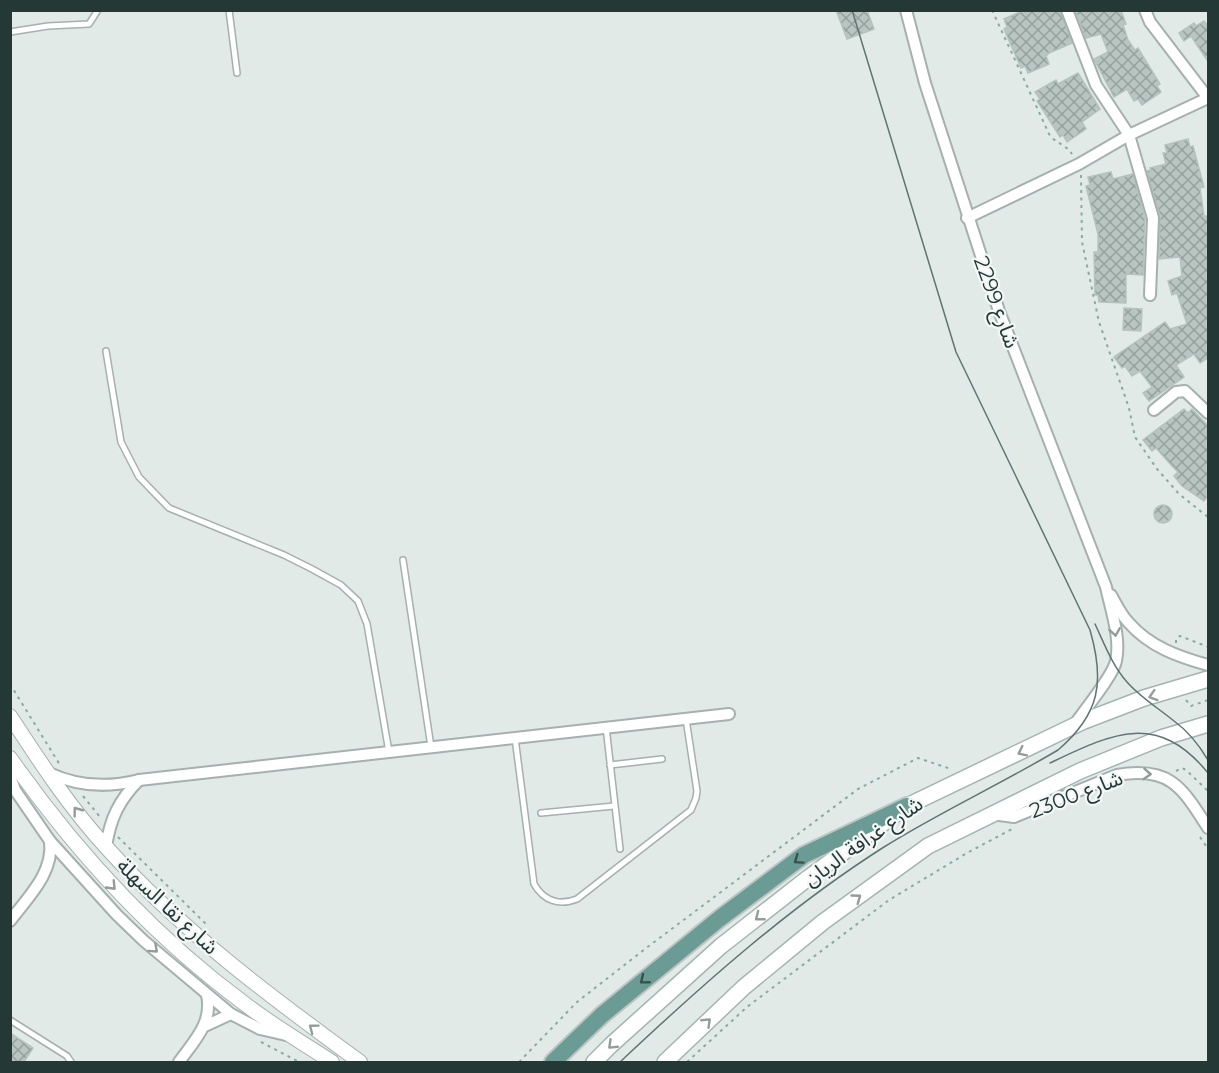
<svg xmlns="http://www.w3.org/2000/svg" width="1219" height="1073" font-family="Montserrat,'Noto Sans Arabic',sans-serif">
<defs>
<pattern id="building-cross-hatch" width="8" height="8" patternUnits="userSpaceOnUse" patternTransform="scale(1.5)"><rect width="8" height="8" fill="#b8c5c1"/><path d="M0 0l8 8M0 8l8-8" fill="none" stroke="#95a19e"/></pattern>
</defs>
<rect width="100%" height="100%" fill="#e2eae8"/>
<g fill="url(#building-cross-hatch)" stroke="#b5c3bf" stroke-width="1.5">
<path d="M836,10H867L874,29L847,39Z"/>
<path d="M1024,10H1060L1072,43L1049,53L1046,56L1049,64L1028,73L1025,66L1021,68L1004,29L1007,27L1004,19Z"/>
<path d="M1075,10H1121L1126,24L1123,25L1128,40L1135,50L1138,48L1160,84L1157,86L1161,92L1142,105L1138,99L1134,101L1127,89L1114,97L1094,59L1108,52L1101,34L1086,38Z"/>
<path d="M1204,21L1209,27V63L1191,36L1184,41L1179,33L1194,23L1196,26Z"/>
<path d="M1078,73L1100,109L1082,122L1086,129L1067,142L1063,135L1060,137L1037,101L1040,99L1035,92L1056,80L1058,84Z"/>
<path d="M1188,139L1190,147L1193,146L1204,187L1200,188L1204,216H1207L1209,226V357L1200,363L1194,354L1176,365L1184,377L1149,401L1143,393L1152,387L1140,371L1132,376L1125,366L1122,368L1114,357L1165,322L1170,329L1187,324L1177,293L1172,295L1168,281L1182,276L1180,257L1159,259L1160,216L1147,171L1151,170L1150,168L1166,164L1163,153H1167L1165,145Z"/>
<path d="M1111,172L1113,179L1133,174L1145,219L1143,275L1126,274V303L1099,302L1098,295H1095L1094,252H1098V234L1086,186L1090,185L1088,177Z"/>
<path d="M1124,308L1142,309L1141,331L1123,330Z"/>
<path d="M1184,409L1188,413L1192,409L1209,427V494L1204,501L1182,486L1174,476L1178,472L1172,466L1156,448L1152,451L1143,440Z"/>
<circle cx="1163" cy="514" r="9"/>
<path d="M10,1033L33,1048L24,1062H10Z"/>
</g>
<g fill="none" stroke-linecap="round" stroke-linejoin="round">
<g stroke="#a5b1af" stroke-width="8">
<g id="service">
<path d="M229,10L237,73"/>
<path d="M10,32L48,26L89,24L98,10"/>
<path d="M106,351L121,442L139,477L169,508L284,555L312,569L341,585L358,601L367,624L389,752"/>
<path d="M403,560L431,747"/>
<path d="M606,727L620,849"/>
<path d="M515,738L534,884C544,901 559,906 577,899L691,810L696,798L697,791L686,719"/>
<path d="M610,765L662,759"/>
<path d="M541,813L614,806"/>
<path d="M10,1020L67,1056L71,1062"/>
</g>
</g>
<g stroke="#a5b1af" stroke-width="14">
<g id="minor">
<path d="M906,10L925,83L999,311L1106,587C1111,610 1121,638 1116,661C1113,676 1085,709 1075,724"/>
<path d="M1067,10L1096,85L1129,135L1153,218L1150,295"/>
<path d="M1145,10L1150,22L1208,98"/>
<path d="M967,218L1079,164L1129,135L1208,98"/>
<path d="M1154,410L1176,392L1185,391L1208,413"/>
<path d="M1111,595C1116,604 1121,615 1129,623C1150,647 1179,657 1208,665"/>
<path d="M49,773C79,787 108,788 139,780L729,714"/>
<path d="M10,776L15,790L50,841L117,915L144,941L231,1014L260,1029L286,1035"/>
<path d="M992,814L1014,817L1117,775C1170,766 1182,787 1208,828"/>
<path d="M106,847C110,819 119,800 139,780"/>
<path d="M10,921C28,897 54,873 50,841"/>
<path d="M205,1026L231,1014"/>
<path d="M179,1062C194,1041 213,1023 207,995"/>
</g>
</g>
<g stroke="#a5b1af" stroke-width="16">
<g id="tertiary">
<path d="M10,716C40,762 70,808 107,848C182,931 271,997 360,1062"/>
<path d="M10,758C76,852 153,936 245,1004C272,1025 303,1043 332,1062"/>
</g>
</g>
<g stroke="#a2b5b0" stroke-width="18">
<g id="secondary">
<path d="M594,1062L611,1045L721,946L808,878L907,806L1084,721L1144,698L1208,679"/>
<path d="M665,1062L744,987L823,922L928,846L1080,771L1161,738L1208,724"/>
</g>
</g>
<g stroke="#bdc4c3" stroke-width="20">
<path id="primary" d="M553,1062L602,1015L719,919L804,855L907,806"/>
</g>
<g stroke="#86aba3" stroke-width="2" stroke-dasharray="3 4.5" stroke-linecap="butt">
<path d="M992,10L1050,136C1058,144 1066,145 1072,154"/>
<path d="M1081,175L1082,242L1099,322L1129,408L1135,437L1157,469L1179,494L1208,517"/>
<path d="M1176,643V639L1180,636L1208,647"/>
<path d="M10,684L60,765"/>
<path d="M1186,700L1191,706L1208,700"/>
<path d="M1176,771L1182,768L1186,770L1208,791"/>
<path d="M83,796L100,817"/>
<path d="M118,837L208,926"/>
<path d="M1200,837L1208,849"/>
<path d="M261,1042L299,1062"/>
<path d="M519,1062L577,1002L645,949L858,789L918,758L951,769"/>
<path d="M687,1062L747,1007L889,900L967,853L1012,829"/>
</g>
<use href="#service" stroke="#fff" stroke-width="5"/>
<use href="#minor" stroke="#fff" stroke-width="10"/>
<use href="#tertiary" stroke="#fff" stroke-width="14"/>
<use href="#secondary" stroke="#fff" stroke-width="15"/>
<use href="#primary" stroke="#6b9b95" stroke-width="16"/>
<g stroke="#5e7572" stroke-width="1.5">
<path d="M1095,624C1104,643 1112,665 1127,682C1140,697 1158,708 1174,721C1188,731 1199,745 1208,760"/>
<path d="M1050,763C1111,734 1157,710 1208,773"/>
<path d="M620,1062C702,985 788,908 884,847C940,812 1001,784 1058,750C1100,714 1105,682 1090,630L956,352L852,10"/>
</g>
</g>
<defs><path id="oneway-chevron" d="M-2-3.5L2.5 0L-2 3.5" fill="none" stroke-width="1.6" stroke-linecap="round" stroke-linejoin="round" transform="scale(1.5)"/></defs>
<g stroke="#929c9a">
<use href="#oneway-chevron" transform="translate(1115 632) rotate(81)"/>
<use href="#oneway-chevron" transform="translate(1153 696) rotate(163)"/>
<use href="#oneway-chevron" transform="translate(1022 752) rotate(154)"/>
<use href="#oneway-chevron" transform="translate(1147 774) rotate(4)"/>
<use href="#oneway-chevron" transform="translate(77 811) rotate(-127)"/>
<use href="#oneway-chevron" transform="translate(112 886) rotate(46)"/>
<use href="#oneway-chevron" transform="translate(857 898) rotate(-36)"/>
<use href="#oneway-chevron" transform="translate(759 917) rotate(142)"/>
<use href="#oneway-chevron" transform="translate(154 949) rotate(42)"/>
<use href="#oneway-chevron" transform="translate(707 1022) rotate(-44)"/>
<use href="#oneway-chevron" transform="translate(313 1028) rotate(-143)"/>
<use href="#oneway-chevron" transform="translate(612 1045) rotate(136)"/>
</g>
<g stroke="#36524e">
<use href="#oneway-chevron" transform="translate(798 860) rotate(145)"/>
<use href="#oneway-chevron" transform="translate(644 980) rotate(141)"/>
</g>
<g text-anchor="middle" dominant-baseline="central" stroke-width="4.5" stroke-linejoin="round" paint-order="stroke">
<g font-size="21" fill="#243936" stroke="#f2f7f5">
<text transform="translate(997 302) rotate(70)">شارع 2299</text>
<text transform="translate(1076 794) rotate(-21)">شارع 2300</text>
<text transform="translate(863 841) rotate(-35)">شارع غرافة الريان</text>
<text transform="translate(168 906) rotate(43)">شارع نقا السهلة</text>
</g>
</g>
<rect width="1219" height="1073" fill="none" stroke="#243936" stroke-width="24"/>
</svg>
